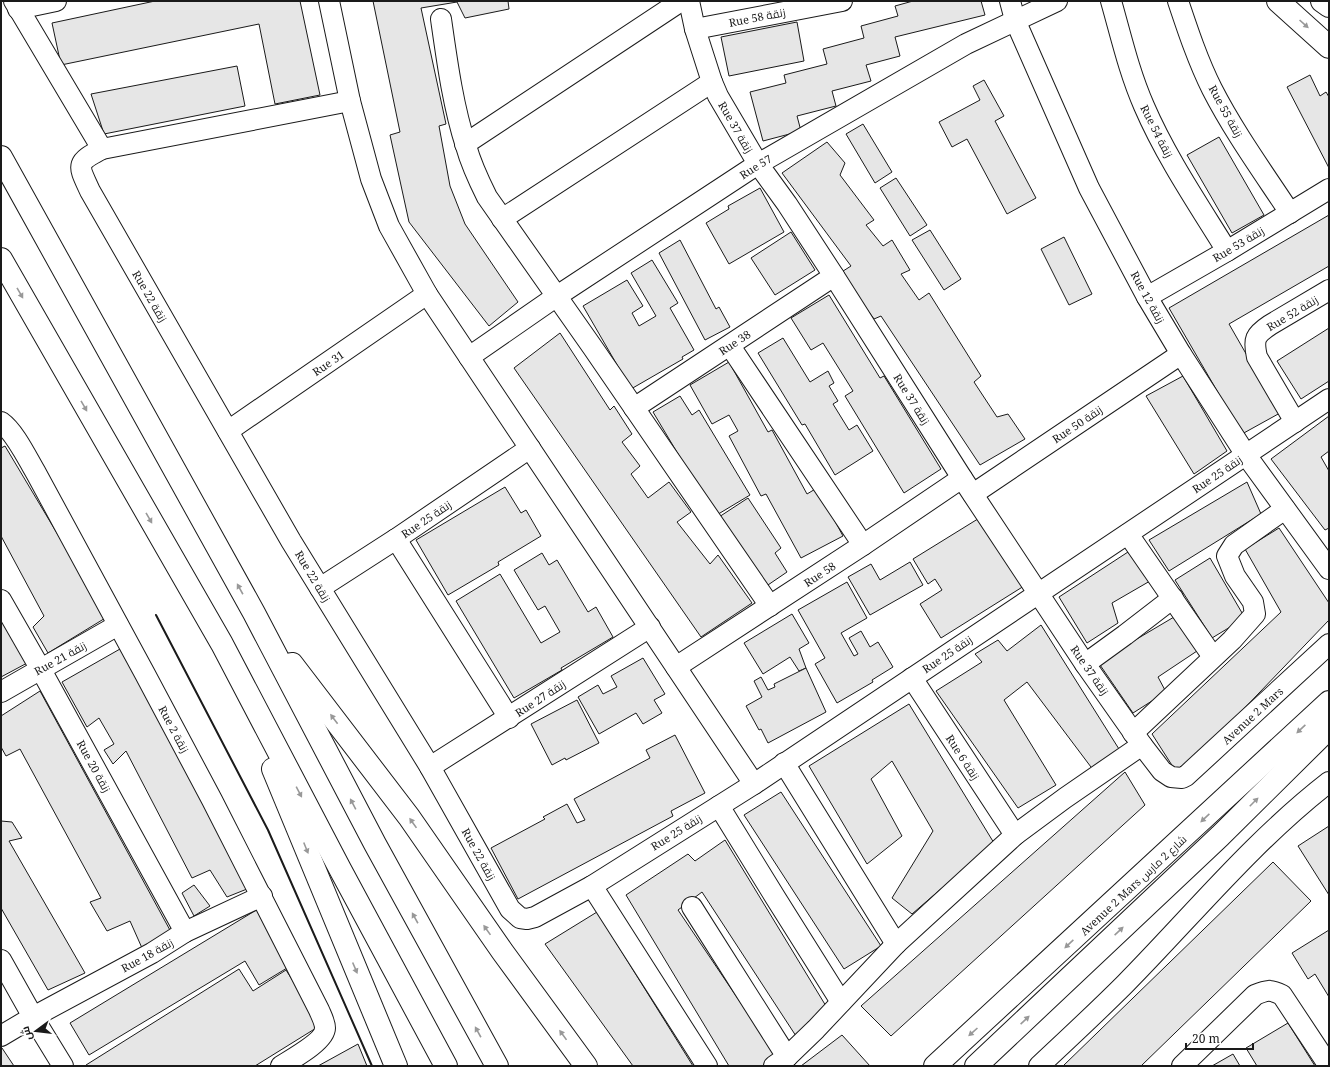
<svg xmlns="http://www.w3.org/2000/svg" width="1330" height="1067" font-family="'Noto Serif',Cairo,serif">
<rect width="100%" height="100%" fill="#fff"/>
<g fill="#e6e6e6" stroke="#1a1a1a">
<path d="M155,1H300L320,95L275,104L259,24L61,65L52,23Z"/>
<path d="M373,1H508L509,9L465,18L457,2L421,8L446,124L439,126L450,186L465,224L518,302L489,326L409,222L390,135L400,132Z"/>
<path d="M913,1H981L985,15L895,37L900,56L866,65L871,81L832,91L836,106L797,116L801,131L763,141L750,92L786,83L784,75L827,64L823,49L864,38L861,26L898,16L895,6Z"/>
<path d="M797,22L804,61L729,76L721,37Z"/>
<path d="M237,66L245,106L104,134L91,94Z"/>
<path d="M1310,75L1320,96L1326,92L1329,97V168L1287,87Z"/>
<path d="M984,80L1004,116L995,121L1036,198L1007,214L967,139L952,147L939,122L980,100L973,86Z"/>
<path d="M863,124L892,172L875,183L846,134Z"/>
<path d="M1219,137L1264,215L1232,233L1187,155Z"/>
<path d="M827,142L845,163L840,175L874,220L866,225L883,246L892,240L910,270L901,274L919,300L929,293L981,376L974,382L997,417L1008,414L1025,439L980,465L881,316L874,319L840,273L851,266L782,173Z"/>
<path d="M896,178L927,225L910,236L880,188Z"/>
<path d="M760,188L784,232L729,264L706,223L729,209L728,206Z"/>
<path d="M1329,215V266L1229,324L1280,413L1242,434L1169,308Z"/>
<path d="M930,230L961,279L944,290L912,240Z"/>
<path d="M791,232L815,270L775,295L751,258Z"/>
<path d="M1064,237L1092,294L1069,305L1041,249Z"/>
<path d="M680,240L716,309L719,307L730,327L705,340L659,253Z"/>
<path d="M652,260L678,303L670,308L694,350L682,357L683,359L631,389L583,306L627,280L643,306L632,313L639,326L656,316L631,273Z"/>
<path d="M829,295L880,378L884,376L941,469L904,493L845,396L853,391L823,343L811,350L791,318Z"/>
<path d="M1329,328V381L1301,399L1277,361Z"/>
<path d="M560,333L610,410L614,406L632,434L622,442L640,466L631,474L648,498L669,482L691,512L677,522L710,564L718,555L752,603L701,637L514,368Z"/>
<path d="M783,338L810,382L828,371L834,383L829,386L838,401L833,404L849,430L857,425L873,451L835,475L805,424L802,425L758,353Z"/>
<path d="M729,362L768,432L772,430L807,494L817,488L843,536L801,558L766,494L761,496L729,436L738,431L729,415L712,424L690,385Z"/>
<path d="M1183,376L1227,451L1194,474L1146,396Z"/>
<path d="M680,396L692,415L699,410L750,495L715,516L653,412Z"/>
<path d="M1329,416V451L1321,457L1329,471V528L1325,530L1271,459Z"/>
<path d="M5,446L107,617L48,653L33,627L44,616L1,536V448Z"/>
<path d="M1247,482L1261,514L1169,571L1149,540Z"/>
<path d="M505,487L521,513L526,510L541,536L498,562L499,565L448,595L416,540Z"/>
<path d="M748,498L781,548L775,553L787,572L765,587L719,517Z"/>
<path d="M981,517L1024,586L941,638L920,604L942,590L935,579L928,584L913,559Z"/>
<path d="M1279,528L1329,603V620L1189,766L1175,770L1152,734L1281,612L1245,549Z"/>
<path d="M1128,552L1150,581L1112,603L1118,623L1087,643L1059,597Z"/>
<path d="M542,553L549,565L557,560L588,612L596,607L613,637L561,668L562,670L514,698L456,601L500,574L541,643L560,632L545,606L538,610L514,570Z"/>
<path d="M1210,558L1245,618L1212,638L1175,580Z"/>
<path d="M910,562L923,585L870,615L848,577L871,564L880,580Z"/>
<path d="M847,582L867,618L841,633L854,656L858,654L849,638L861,631L870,647L878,642L893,667L872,680L873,682L837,703L815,664L825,658L798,610Z"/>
<path d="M1,613L29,662L1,677Z"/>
<path d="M792,614L809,643L799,649L806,668L799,671L790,657L763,674L744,643Z"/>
<path d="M1174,617L1197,651L1158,677L1166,692L1133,713L1098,662Z"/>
<path d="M1041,625L1124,757L1097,775L1027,682L1004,700L1056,785L1018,808L936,691L982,662L975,654L998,640L1007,651Z"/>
<path d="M120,649L252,887L227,897L210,870L192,878L126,751L113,764L104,750L114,744L99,718L87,727L62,682Z"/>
<path d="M643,658L665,694L654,700L662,713L643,724L636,713L599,734L578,697L598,685L603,694L617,687L611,676Z"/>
<path d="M806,668L826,712L768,743L761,729L759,730L746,706L762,697L754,681L761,677L768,690L775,687L774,684Z"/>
<path d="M40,691L171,932L142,948L130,921L107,931L90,902L101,898L20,749L6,756L1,747V716Z"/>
<path d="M577,700L599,743L566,760L565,758L552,765L531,724Z"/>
<path d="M909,704L994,843L912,914L892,898L933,831L892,761L871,779L902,836L867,864L809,766Z"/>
<path d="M675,735L705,793L671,811L673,816L518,899L491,848L545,819L543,817L567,804L577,823L585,820L574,799L650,758L646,750Z"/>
<path d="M1125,772L1145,805L891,1036L861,1006Z"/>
<path d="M781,792L881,946L844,969L744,815Z"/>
<path d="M1,821L12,822L22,838L9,841L85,973L48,990L1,908Z"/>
<path d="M1329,826V895L1298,846Z"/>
<path d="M725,840L829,1011L796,1036L702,892L678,910L778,1058L767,1066H729L626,895L688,854L695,861Z"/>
<path d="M1273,862L1311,901L1141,1066H1063Z"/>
<path d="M194,885L210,906L194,916L182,893Z"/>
<path d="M258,909L292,965L259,985L245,961L89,1055L70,1023Z"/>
<path d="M597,912L693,1066H633L545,944Z"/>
<path d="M1329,930V997L1315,974L1308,979L1292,953Z"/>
<path d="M239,969L253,991L286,970L321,1025L255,1066H87L86,1065Z"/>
<path d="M1288,1023L1315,1066H1257L1246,1048Z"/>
<path d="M842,1035L870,1066H801Z"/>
<path d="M358,1044L367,1066H318Z"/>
<path d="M2,1048L14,1066H1V1049Z"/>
<path d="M1233,1054L1240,1066H1212Z"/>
</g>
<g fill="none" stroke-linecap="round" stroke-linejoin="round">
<g stroke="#1a1a1a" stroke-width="22">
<g id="minor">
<path d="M14,1L102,149"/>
<path d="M329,1L350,101L371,179L389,226L427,294L754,784"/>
<path id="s1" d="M689,1L695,29L712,82L718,96L758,164L787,204L834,276L962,478L1085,664L1142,745L1162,771L1171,777L1182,778L1186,776L1329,644"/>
<path d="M1010,1L1015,20L1089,188L1147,297L1181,354L1246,455L1329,569"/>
<path d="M1111,1C1121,36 1129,72 1144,106C1166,157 1198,204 1227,251"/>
<path d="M1178,1C1188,31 1198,61 1212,89C1234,132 1263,172 1290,213"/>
<path d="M18,9L56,1"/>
<path d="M441,19C447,61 453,106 466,146C471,164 479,181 487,197L593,348L770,606"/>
<path d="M695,29L842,1"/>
<path d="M350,101L102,149C75,163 78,165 90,191L291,541L430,767L510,909L520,918L527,919L535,917L592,886L754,784L1329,399"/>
<path d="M465,144L681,1"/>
<path d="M502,219L712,82"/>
<path d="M1147,297L1227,251L1329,189"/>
<path d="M730,346L863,545"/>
<path id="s2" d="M469,357L557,296L758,164L966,44L1057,1"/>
<path id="s3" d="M634,408L834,276"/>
<path d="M1,422C15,432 27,458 36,473L145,674L212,800L319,1010C321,1015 325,1022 325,1028C325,1041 292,1059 281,1066"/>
<path d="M1295,422L1257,357C1253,339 1255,335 1270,325L1329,290"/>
<path id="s4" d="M228,431L427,294"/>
<path d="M973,494L1181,354"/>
<path d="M1128,534L1213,657"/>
<path d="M396,539L509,718"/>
<path d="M320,588L396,539L530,448"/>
<path d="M1,600L40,668L185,932"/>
<path d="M1085,664L1125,635L1173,598"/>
<path id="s5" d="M676,667L863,545L962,478"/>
<path d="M912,678L1015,835"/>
<path d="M1,692L118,625"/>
<path d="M1133,733L1232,640L1255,614L1253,602L1235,576L1227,556L1234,545L1285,509"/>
<path d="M784,763L896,944"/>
<path d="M430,767L650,627"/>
<path d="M719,806L775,897L841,1002"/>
<path d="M592,886L707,1066"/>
<path d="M692,907L787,1057"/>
<path d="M1,960L33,1017L63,1066"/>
<path d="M1,1036L33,1017L152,953L185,932L262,896"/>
<path d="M774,1066L787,1057L816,1029L896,944L1015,835L1065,798L1142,745"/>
<path d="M1039,1066C1068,1039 1097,1012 1125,984C1192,916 1253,841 1329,782"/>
<path d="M1182,1066L1255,995C1267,990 1270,989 1282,995L1329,1066"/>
</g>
</g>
<g stroke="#1a1a1a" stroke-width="24">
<g id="secondary">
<path d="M1278,1L1329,47"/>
<path d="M1322,1L1329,6"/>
<path d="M935,1066L1329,702"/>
<path d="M976,1066L1220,836L1329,728"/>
</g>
</g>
<g stroke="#1a1a1a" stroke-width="24">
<g id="trunk">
<path d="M1,157L254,613L375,844L497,1066"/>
<path d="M1,259L222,644L340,869L446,1066"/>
<path d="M292,664L409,817L502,951L586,1066"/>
<path d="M273,769L396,1066"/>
</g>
</g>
<use href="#minor" stroke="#fff" stroke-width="20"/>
<use href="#secondary" stroke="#fff" stroke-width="22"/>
<use href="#trunk" stroke="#fff" stroke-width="22"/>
<path stroke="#1a1a1a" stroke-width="2" d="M156,615L268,830L372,1066"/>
</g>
<defs><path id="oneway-solid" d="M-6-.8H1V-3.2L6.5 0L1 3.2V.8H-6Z"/></defs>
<g fill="#989898">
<use href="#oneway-solid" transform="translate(1304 24) rotate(42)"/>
<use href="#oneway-solid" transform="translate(20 293) rotate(60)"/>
<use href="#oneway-solid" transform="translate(84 406) rotate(60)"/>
<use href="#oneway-solid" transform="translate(149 518) rotate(60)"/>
<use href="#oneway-solid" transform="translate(240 589) rotate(-119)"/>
<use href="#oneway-solid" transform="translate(334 719) rotate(-127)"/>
<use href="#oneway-solid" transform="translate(1301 729) rotate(137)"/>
<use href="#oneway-solid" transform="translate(299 792) rotate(62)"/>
<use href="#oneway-solid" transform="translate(1254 802) rotate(-45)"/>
<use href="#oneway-solid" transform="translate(353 804) rotate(-118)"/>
<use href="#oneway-solid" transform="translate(1205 818) rotate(137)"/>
<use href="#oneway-solid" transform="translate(413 823) rotate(-125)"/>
<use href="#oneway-solid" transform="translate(306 848) rotate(68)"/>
<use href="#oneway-solid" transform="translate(415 918) rotate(-119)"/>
<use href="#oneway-solid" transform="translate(487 930) rotate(-125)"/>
<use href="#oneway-solid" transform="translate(1119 931) rotate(-43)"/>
<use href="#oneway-solid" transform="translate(1069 944) rotate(137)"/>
<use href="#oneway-solid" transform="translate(355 968) rotate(67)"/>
<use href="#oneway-solid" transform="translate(1025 1020) rotate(-43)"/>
<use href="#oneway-solid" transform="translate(478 1032) rotate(-119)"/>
<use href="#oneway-solid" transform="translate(973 1032) rotate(138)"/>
<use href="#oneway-solid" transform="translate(563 1035) rotate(-126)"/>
</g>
<g text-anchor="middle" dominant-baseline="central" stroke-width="3" stroke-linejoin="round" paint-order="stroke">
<g font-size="11" fill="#1a1a1a" stroke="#fff">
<text transform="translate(757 17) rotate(-11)">Rue 58 زنقة</text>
<text transform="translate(1226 111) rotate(61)">Rue 55 زنقة</text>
<text transform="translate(736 127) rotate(60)">Rue 37 زنقة</text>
<text transform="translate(1157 131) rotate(63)">Rue 54 زنقة</text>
<text stroke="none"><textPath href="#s2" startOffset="344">Rue 57</textPath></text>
<text transform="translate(1238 244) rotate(-31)">Rue 53 زنقة</text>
<text transform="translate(150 296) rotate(60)">Rue 22 زنقة</text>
<text transform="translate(1148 297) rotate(61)">Rue 12 زنقة</text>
<text transform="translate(1292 313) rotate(-31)">Rue 52 زنقة</text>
<text stroke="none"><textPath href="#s3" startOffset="120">Rue 38</textPath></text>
<text stroke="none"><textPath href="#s4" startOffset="121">Rue 31</textPath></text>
<text transform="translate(912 399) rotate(58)">Rue 37 زنقة</text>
<text transform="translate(1077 424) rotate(-34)">Rue 50 زنقة</text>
<text transform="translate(1217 474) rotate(-34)">Rue 25 زنقة</text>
<text transform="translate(426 519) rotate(-34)">Rue 25 زنقة</text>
<text stroke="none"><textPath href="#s5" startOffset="171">Rue 58</textPath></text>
<text transform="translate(313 576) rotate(59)">Rue 22 زنقة</text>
<text transform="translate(947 654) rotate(-34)">Rue 25 زنقة</text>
<text transform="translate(60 658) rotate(-29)">Rue 21 زنقة</text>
<text transform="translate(1090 670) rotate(55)">Rue 37 زنقة</text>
<text transform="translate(540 698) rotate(-33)">Rue 27 زنقة</text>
<text stroke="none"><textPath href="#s1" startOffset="1024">Avenue 2 Mars</textPath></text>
<text transform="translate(174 729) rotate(62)">Rue 2 زنقة</text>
<text transform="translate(963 757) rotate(57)">Rue 6 زنقة</text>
<text transform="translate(94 766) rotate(61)">Rue 20 زنقة</text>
<text transform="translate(676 832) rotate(-32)">Rue 25 زنقة</text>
<text transform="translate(479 854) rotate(61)">Rue 22 زنقة</text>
<text transform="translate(1133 885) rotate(-43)">Avenue 2 Mars شارع 2 مارس</text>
<text transform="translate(147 955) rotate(-29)">Rue 18 زنقة</text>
</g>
</g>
<rect width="1330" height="1067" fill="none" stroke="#1a1a1a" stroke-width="4"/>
<g transform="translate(36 1031) rotate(255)" stroke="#ffffff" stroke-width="3" paint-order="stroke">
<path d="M0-3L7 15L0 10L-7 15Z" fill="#1a1a1a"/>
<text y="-6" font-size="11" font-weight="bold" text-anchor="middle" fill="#1a1a1a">ش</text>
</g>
<path d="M1186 1043v6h67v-6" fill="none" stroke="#1a1a1a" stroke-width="2"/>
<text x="1192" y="1043" font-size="12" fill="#1a1a1a" stroke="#ffffff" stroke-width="3" paint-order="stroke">20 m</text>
</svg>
